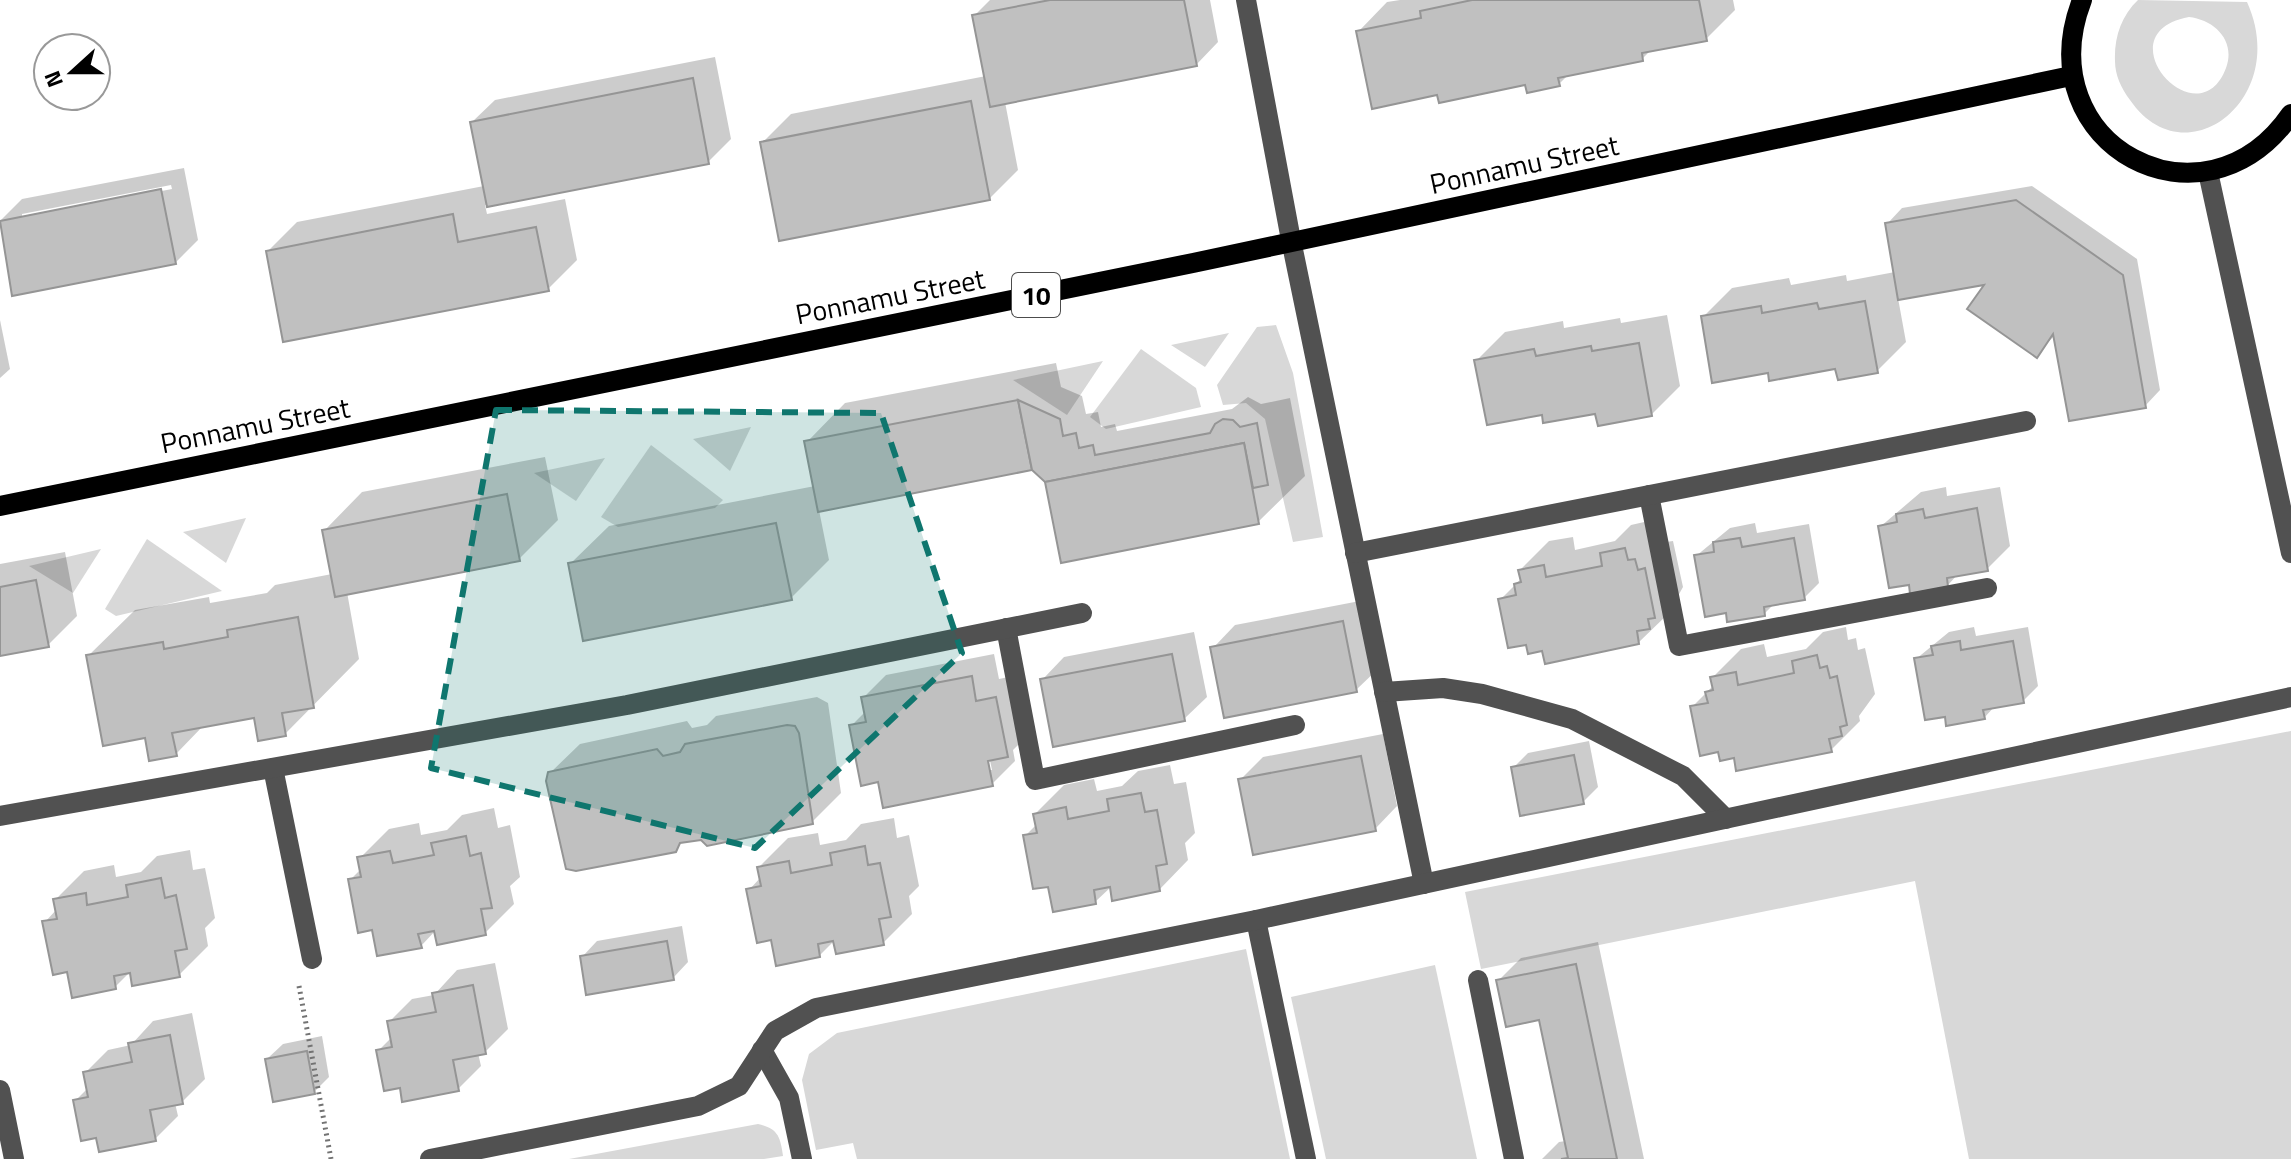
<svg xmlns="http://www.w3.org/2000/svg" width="2291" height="1159" font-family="'Titillium Web',sans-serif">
<rect width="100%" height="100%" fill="#fff"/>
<g fill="#d8d8d8" fill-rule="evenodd">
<path d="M2138,0L2247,2C2291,99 2185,180 2130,100C2121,88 2115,75 2115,61C2114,38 2121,16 2138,0ZM2189,17C2215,20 2236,41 2226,68C2198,142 2101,33 2189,17Z"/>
<path d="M1276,325L1293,373L1323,537L1293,542L1265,419L1246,403L1223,405L1217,385L1257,327Z"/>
<path d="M1229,333L1205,367L1171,345Z"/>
<path d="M1141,349L1196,388L1201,407L1106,429L1090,417Z"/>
<path d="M1103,361L1067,415L1013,380Z"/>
<path d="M751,427L730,471L693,439Z"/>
<path d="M651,445L723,500L715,508L618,527L601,517Z"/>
<path d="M605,458L576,501L534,473Z"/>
<path d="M246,518L226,563L183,532Z"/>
<path d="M147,539L222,591L116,616L105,609Z"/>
<path d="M101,549L73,593L29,566Z"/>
<path d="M2291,731V1159H1969L1915,881L1481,969L1465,892Z"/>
<path d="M1246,949L1290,1159H857L853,1143L816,1150L802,1080L809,1054L837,1033Z"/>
<path d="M1435,965L1477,1159H1326L1291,997Z"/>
<path d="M758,1124C778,1129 780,1136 783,1156L764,1159H569Z"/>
</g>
<g fill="#0003" fill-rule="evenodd">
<path d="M990,0H1210L1218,42L1196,65L1005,102L1018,170L989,199L762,143L791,114L986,76L974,16Z"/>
<path d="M1400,0H1733L1735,10L1706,39L1652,49L1642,59L1569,74L1559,84L1526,82L1439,93L1358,32L1387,2Z"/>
<path d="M715,57L731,139L708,162L485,205L487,214L565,199L577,260L548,289L268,251L297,222L484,186L472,122L495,100Z"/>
<path d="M184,168L198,240L175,263L13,294L0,221L22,199ZM171,185L172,189L22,218V214Z"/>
<path d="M2032,186L2137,259L2160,390L2145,406L2056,334L2036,355L1988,282L1898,298L1906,342L1877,371L1837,367L1769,371L1703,317L1732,288L1789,278L1791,285L1846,275L1847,281L1895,272L1887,224L1902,208Z"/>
<path d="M1667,315L1680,386L1651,415L1543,413L1476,361L1505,332L1563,321L1564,328L1620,318L1621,323Z"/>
<path d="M0,320L10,369L0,378Z"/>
<path d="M1056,363L1061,387L1082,396L1086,414L1098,412L1101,427L1115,424L1117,431L1232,409L1248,397L1261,404L1290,398L1305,476L1258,522L1047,480L1033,468L819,510L829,560L791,598L570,564L609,526L815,486L807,442L845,403Z"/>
<path d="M545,457L558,520L519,559L347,592L359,659L285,734L256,716L204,725L176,754L147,735L88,656L135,610L209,597L210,603L267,593L275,585L332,574L324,531L362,492Z"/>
<path d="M1946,487L1947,496L2000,487L2010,546L1987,569L1958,574L1948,585L1911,582L1880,527L1921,492Z"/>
<path d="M1653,520L1666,542L1673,541L1683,587L1668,614L1638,643L1543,649L1527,642L1500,600L1522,578L1520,570L1549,541L1573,537L1575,550L1615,541L1631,525Z"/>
<path d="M1755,523L1757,533L1809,524L1819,583L1804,598L1775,603L1764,614L1727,611L1696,556L1730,528Z"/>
<path d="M65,552L77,616L48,645L0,654V564Z"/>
<path d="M1365,600L1379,668L1356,690L1213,648L1235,625Z"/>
<path d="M1846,627L1848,640L1856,638L1858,650L1865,648L1875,694L1859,716L1860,721L1831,750L1735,756L1719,750L1692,707L1714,685L1712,678L1741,649L1764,644L1767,657L1806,649L1823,632Z"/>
<path d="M1974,627L1976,636L2028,627L2038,686L2023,701L1995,706L1984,718L1947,714L1916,659L1949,632Z"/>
<path d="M1194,632L1207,697L1184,719L1042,680L1064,657Z"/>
<path d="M994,654L999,679L1018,675L1030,733L1013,750L1015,761L992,784L880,780L851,726L866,711L863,698L886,675ZM988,751L992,770H988L985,752Z"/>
<path d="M817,697L828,703L841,793L812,822L684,840L675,850L550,773L580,744L687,721L692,728L707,725L716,716Z"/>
<path d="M1383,734L1397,806L1375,829L1240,780L1263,757Z"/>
<path d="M1589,741L1598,787L1583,802L1513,768L1528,753Z"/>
<path d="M1170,765L1174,784L1186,782L1195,833L1185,843L1188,860L1159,890L1112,886L1095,902L1049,885L1025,836L1037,824L1035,814L1064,785L1094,779L1097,791L1122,786L1138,771Z"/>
<path d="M494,808L498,828L510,825L520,877L510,886L514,904L485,933L436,930L421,946L374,928L350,880L362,868L360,858L389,829L419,823L421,835L447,830L462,815Z"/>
<path d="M894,818L897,838L909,835L919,886L909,896L912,914L883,943L835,940L819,956L772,938L749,890L761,877L759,867L788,838L818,833L820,845L846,840L861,824Z"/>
<path d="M190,850L193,870L205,868L215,918L205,928L208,946L179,975L131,971L115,987L69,970L45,922L57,909L55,900L84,871L114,865L116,877L141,872L157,856Z"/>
<path d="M682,926L688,962L673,978L582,957L597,941Z"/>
<path d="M1598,942L1644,1159H1542L1559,1142L1566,1141L1540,1017L1498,981L1521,958Z"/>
<path d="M495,963L508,1029L485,1052L478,1053L481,1066L458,1089L401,1085L378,1051L392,1037L389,1022L412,999L434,995L457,970Z"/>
<path d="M192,1013L205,1079L182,1102L175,1103L178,1116L155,1139L98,1136L75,1101L88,1088L86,1072L108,1050L131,1045L153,1021Z"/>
<path d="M322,1036L329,1077L314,1092L267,1059L283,1044Z"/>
</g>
<g fill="#c0c0c0" stroke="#959595" stroke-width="2">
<path d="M1050,0H1184L1197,66L990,107L972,15Z"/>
<path d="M1472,0H1699L1707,41L1642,53L1643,61L1558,78L1560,86L1527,93L1525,85L1439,103L1437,95L1372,109L1356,31L1421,18L1420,11Z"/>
<path d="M693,78L709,164L487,207L470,122Z"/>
<path d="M971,101L990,200L779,241L760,142Z"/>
<path d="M161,189L176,264L12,296L0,221Z"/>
<path d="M2016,200L2123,275L2146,408L2069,421L2053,334L2037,358L1967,309L1984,285L1898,300L1885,223Z"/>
<path d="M453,214L458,242L536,227L549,291L283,342L266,251Z"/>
<path d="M1865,301L1878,373L1838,380L1835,369L1769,381L1768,373L1712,383L1701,316L1761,306L1762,313L1817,303L1819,309Z"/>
<path d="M1639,343L1652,416L1598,426L1595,414L1543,423L1542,415L1487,425L1474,360L1534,349L1536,356L1591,346L1592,351Z"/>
<path d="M1018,400L1032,470L818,512L804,441Z"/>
<path d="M1018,400L1060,419L1063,436L1076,433L1079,448L1093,445L1095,455L1210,433L1215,424L1223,419L1233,420L1240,427L1257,423L1268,485L1253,488L1244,443L1045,482L1032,470Z"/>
<path d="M1244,443L1259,524L1061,563L1045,482Z"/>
<path d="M507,494L520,561L335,597L322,530Z"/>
<path d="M1977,508L1988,571L1947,578L1948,587L1910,594L1909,585L1889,588L1878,526L1897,522L1896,514L1923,509L1925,518Z"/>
<path d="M776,523L792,600L583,641L568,563Z"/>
<path d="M1740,538L1742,547L1794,538L1805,600L1764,607L1765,616L1727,622L1726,613L1705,617L1694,555L1714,552L1713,542Z"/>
<path d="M1625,548L1628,560L1635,559L1638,570L1645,568L1655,618L1648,619L1650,629L1637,631L1639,644L1545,664L1542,651L1528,654L1526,645L1508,648L1498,599L1516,595L1514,584L1521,582L1518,570L1544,565L1546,577L1602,566L1600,553Z"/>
<path d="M36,580L49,647L0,656V587Z"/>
<path d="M298,617L314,708L282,713L286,736L258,741L254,718L172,733L177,756L149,761L145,738L103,746L86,655L163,642L164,649L228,637L227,630Z"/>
<path d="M1343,621L1357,692L1224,718L1210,647Z"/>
<path d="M1960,641L1961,650L2013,641L2024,703L1983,710L1985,719L1946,726L1945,717L1925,720L1914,658L1933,655L1931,646Z"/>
<path d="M1172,654L1185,721L1053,747L1040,679Z"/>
<path d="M1817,655L1820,668L1827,666L1830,678L1837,676L1847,725L1840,727L1842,736L1829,739L1832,752L1736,771L1734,758L1720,761L1718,752L1700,756L1690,706L1708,703L1705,692L1713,690L1710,677L1736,672L1738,685L1794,673L1792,661Z"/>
<path d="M972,676L976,701L996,697L1008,757L988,761L993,786L883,808L878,782L861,786L849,725L866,722L861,697Z"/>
<path d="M787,725L795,726L799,733L813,824L707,846L701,840L680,843L676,852L576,871L566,869L546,781L548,772L657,749L663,756L680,752L685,744Z"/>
<path d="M1574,755L1584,804L1520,816L1511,767Z"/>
<path d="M1361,756L1376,831L1253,855L1238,779Z"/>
<path d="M1141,793L1145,812L1157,810L1167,864L1156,866L1160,891L1112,901L1110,887L1094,890L1096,904L1053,912L1048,887L1033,889L1023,835L1037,833L1033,814L1066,807L1068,819L1109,811L1107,799Z"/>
<path d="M466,836L470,856L481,853L492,908L481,909L486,935L437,945L434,931L418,934L422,948L377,956L372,930L358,933L348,879L361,877L357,857L390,851L393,863L434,855L431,843Z"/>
<path d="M865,846L868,865L880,863L891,917L879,919L884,945L836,954L833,941L818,944L820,957L776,966L771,940L757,943L746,889L761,886L757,867L789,861L791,873L832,865L830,853Z"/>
<path d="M161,878L165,898L176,895L187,949L175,951L180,977L132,986L130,973L114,976L116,989L72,998L67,972L53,975L42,921L57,919L53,899L86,893L87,905L128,897L126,885Z"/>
<path d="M667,941L674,980L586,995L580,956Z"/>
<path d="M1576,964L1617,1159H1561L1568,1158L1539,1020L1506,1027L1496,980Z"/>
<path d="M473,985L486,1054L453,1060L459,1091L402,1102L400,1088L384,1091L376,1050L392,1047L387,1021L436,1012L432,993Z"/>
<path d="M170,1035L183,1104L150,1110L156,1141L99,1152L96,1138L81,1141L73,1100L88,1097L83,1072L132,1062L128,1043Z"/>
<path d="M307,1051L315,1094L273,1102L265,1059Z"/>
</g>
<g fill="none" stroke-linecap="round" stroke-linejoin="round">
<path stroke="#737373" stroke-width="5" stroke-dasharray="2 4" stroke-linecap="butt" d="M299,986L331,1159"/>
<g stroke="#515151" stroke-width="20">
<path d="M1246,0L1291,240L1424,884"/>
<path d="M2208,172L2291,553"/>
<path d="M1649,495L1679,646L1987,588"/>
<path d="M1355,553L2026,421"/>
<path d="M1006,628L1035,780L1295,725"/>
<path d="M1384,692L1443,688L1482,694L1572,719L1683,776L1726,819"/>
<path d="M273,768L312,959"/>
<path d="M0,816L627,705L1082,613"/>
<path d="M1256,920L1306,1159"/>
<path d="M1478,980L1514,1159"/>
<path d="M762,1050L789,1098L802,1159"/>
<path d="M0,1090L14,1159"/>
<path d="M430,1159L698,1106L739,1086L775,1031L816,1008L1256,920L2291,697"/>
</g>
<g stroke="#000" stroke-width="20">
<path d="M2082,0C2026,145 2204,240 2291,114"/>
<path d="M0,506L1193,263L2071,76"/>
</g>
</g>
<path fill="#0f766e" fill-opacity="0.2" stroke="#0f766e" stroke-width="6" stroke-dasharray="16 10" stroke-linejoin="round" d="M496,410L881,413L962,653L755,848L431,768Z"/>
<g text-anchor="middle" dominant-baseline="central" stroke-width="7" stroke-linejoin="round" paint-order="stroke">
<rect fill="#fff" stroke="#4c4c4c" stroke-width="2" x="1012" y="273" width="48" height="44" rx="6"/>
<g font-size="26" font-weight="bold" fill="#000">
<text x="1036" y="295">10</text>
</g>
<g font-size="28" fill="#000" stroke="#fff">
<text transform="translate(1524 164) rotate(-12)">Ponnamu Street</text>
<text transform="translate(890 296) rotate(-11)">Ponnamu Street</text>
<text transform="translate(255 425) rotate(-11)">Ponnamu Street</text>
</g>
</g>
<g transform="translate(72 72) rotate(249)"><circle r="38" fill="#ffffff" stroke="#999999" stroke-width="2"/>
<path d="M0-6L14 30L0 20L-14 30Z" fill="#000000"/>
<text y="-12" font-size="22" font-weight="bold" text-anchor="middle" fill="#000000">N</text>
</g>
</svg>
